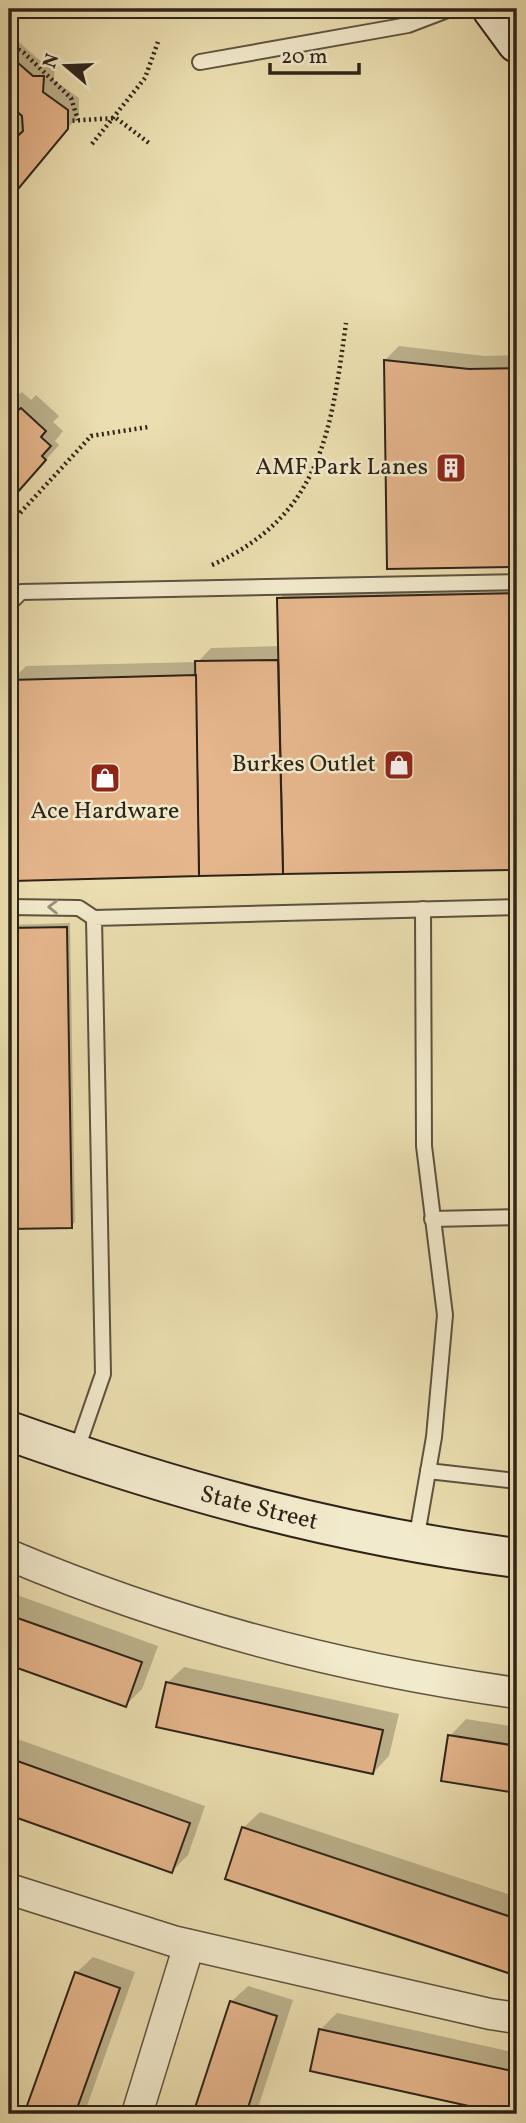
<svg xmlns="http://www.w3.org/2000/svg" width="526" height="2123" font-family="Vollkorn,serif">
<rect width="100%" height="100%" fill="#ebdeb0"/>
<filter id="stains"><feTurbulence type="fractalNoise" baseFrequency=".00286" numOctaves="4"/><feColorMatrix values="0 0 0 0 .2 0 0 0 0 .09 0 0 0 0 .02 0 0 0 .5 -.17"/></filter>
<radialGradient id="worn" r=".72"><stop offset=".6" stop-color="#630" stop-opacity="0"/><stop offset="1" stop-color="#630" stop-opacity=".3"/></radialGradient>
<path fill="#b5c28d" stroke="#727253" stroke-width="2" d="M9,104L22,116L23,131L9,144Z"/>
<g fill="#0003">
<path d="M11,35L45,65H55L54,80L79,98V115L9,198V142L25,128L24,115L9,102Z"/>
<path d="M399,346L484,356L517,355V565L389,567L385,360Z"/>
<path d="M22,392L31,400L36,395L59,416L53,422L63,431L55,441L59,445L9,502V402Z"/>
<path d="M517,579V868L15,879L12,680L26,666L198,662L211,648L280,646L279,599L293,585Z"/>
<path d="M70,923L75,1222L71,1226L9,1227V925Z"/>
<path d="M9,1592L158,1646L142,1689L126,1705L9,1663Z"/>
<path d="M184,1667L399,1714L389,1756L373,1773L167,1683Z"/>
<path d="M466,1719L517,1727V1791L443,1780L450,1736Z"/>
<path d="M9,1736L205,1806L188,1855L172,1871L9,1814Z"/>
<path d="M260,1812L517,1897V1974L227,1878L243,1828Z"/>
<path d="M93,1957L135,1972L84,2114H26L76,1973Z"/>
<path d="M248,1986L293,2000L256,2114H195L231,2002Z"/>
<path d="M337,2013L517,2053V2114L312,2069L321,2029Z"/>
</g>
<g fill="#e5b58b" stroke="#2e2319" stroke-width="2">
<path d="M9,55L33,76H44L43,92L68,110V129L9,200V144L23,131L22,116L9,104Z"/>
<path d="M384,360L469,369L517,368V567L387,569Z"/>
<path d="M9,406L16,412L21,408L46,431L41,437L51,446L42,456L46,460L9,502Z"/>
<path d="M517,593V870L283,874L277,598Z"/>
<path d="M278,660L283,874L199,876L195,661Z"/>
<path d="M196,675L199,876L13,881L10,680Z"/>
<path d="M67,927L72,1228L9,1229V928Z"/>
<path d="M9,1615L142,1662L126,1707L9,1665Z"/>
<path d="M166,1682L383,1730L373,1774L156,1727Z"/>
<path d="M448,1735L517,1746V1793L441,1781Z"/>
<path d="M9,1758L190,1823L172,1873L9,1815Z"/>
<path d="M242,1827L517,1919V1976L225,1879Z"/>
<path d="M75,1972L120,1988L75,2114H24Z"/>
<path d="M230,2001L277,2016L246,2114H193Z"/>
<path d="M319,2029L517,2072V2114H505L310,2071Z"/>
</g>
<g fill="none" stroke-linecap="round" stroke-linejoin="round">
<g stroke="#5d523f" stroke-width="18">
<g id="lane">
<path d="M200,62L408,25L450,9"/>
<path d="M9,604L21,592L517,582"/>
<path d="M9,907L79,908L94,918"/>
<path d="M432,1219L517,1217"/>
<path d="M76,1452L103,1374L94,918L517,907"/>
<path d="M428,1471L517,1481"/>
<path d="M416,1541L434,1437L445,1315L424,1146L423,909"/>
</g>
</g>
<g stroke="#5d523f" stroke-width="33">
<g id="street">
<path d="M9,1555C172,1624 342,1669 517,1693"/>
<path d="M9,1889L173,1941L490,2014L517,2018"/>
<path d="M137,2114L189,1945"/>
</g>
</g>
<g stroke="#2e2319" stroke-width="42">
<g id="secondary">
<path d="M492,9L517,43"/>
<path d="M9,1431C178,1491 338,1535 517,1558"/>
</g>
</g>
<g stroke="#2e2319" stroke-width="4.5" stroke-dasharray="2 3.5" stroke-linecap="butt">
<path d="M9,44L24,53L71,98L78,120"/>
<path d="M67,121L116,118L149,143"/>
<path d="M92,144L145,78L159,39"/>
<path d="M9,505L19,514"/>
<path d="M9,525L91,436L148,427"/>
<path d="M212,565C322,515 331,431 346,323"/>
</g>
<use href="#lane" stroke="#f2eacc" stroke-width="14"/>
<use href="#street" stroke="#f2eacc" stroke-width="30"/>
<use href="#secondary" stroke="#f2eacc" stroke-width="38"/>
</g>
<defs><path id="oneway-chevron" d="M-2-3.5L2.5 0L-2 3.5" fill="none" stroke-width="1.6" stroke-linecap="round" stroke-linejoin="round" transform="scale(1.75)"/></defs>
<use stroke="#9a907b" href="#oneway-chevron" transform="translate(53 907) rotate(-179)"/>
<defs>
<g id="building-square" transform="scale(1.575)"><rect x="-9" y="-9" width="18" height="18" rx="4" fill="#8f2418" stroke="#f2eacc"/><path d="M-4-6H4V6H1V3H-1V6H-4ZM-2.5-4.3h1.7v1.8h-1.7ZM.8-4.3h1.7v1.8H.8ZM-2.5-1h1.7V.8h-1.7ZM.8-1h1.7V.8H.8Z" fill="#fff"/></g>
<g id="shop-square" transform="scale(1.575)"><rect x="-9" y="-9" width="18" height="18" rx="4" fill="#8f2418" stroke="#f2eacc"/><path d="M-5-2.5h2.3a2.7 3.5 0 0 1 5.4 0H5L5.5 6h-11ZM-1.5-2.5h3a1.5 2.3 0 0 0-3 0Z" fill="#fff"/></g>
</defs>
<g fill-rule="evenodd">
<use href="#building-square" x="451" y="468"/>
<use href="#shop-square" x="399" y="765"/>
<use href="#shop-square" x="105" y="778"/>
</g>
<g text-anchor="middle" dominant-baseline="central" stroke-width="5" stroke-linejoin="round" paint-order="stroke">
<g font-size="24" fill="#2e2319" stroke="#f2eacc" text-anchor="end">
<text x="428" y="468">AMF Park Lanes</text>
<text x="376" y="765">Burkes Outlet</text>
<text x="105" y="812" text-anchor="middle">Ace Hardware</text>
</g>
<g font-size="24" fill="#2e2319" stroke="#f2eacc">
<text transform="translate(259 1509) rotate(14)">State Street</text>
</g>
</g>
<rect width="526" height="2123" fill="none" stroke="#ebdeb0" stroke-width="35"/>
<rect x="10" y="10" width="505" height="2102" fill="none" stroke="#2e2319" stroke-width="3.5"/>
<rect x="18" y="18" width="491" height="2088" fill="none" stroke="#2e2319" stroke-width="2"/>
<g transform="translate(66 66) rotate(289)" stroke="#f2eacc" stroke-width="5" paint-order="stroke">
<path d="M0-5L12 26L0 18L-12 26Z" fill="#2e2319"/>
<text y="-10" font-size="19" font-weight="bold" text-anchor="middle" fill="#2e2319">N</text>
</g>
<path d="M270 63v10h89v-10" fill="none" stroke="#2e2319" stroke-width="3.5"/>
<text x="281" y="63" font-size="21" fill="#2e2319" stroke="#f2eacc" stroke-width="5" paint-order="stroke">20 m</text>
<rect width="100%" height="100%" filter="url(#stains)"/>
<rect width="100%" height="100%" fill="url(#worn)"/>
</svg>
